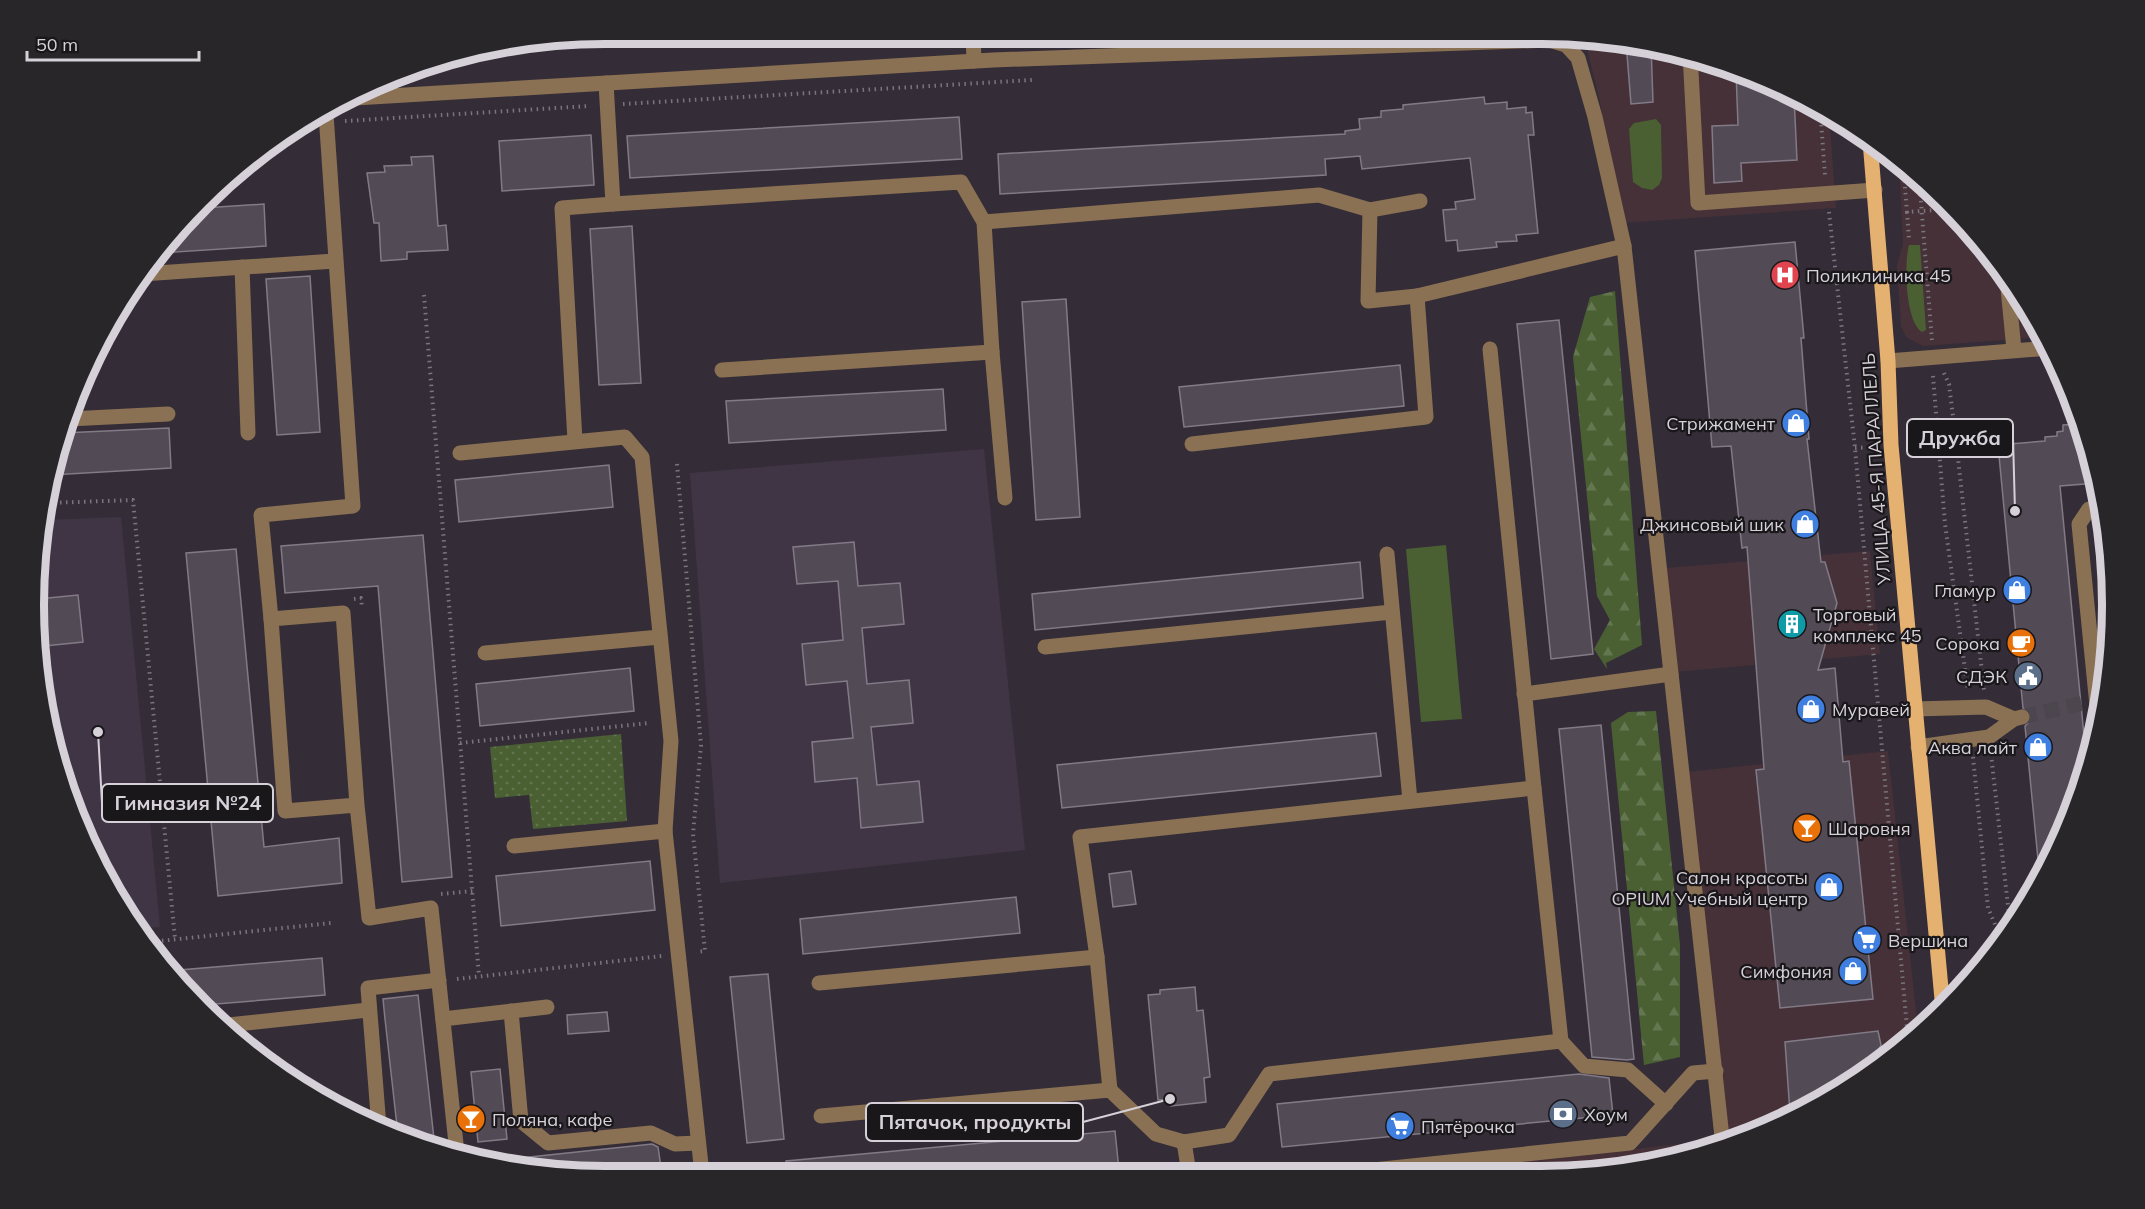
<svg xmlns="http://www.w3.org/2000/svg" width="2145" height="1209" font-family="Mulish,sans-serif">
<defs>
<pattern id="forest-firs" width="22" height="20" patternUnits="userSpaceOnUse" patternTransform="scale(1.5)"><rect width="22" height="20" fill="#4a6033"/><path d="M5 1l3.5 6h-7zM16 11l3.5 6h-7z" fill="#637650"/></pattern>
<pattern id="park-dots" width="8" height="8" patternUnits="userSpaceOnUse" patternTransform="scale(1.5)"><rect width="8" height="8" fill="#4a6033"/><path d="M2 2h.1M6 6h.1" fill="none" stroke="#637650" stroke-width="1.8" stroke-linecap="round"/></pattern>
</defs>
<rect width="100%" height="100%" fill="#342d37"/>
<g fill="#453137">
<path d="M1607,39L1689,53L1829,112L1836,208L1622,223L1615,200L1600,102L1587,49Z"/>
<path d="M1899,162L1918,175L1994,257L2044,337L1923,346L1906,337L1901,326L1897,265L1903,244Z"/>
<path d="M1870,551L1880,654L1675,672L1667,568Z"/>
<path d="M1888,751L1918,1030L1858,1080L1726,1145L1686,772Z"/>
<path d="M1715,1140V1148L1615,1171L1432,1172Z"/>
</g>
<g fill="#403545">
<path d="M984,449L1025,850L720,883L690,473Z"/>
<path d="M121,517L160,927L142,928L76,823L34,642L46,520Z"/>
</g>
<g fill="#4a6033">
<path d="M998,33L1328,34V35L1013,46L1002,41Z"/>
<path d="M1656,119L1661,125L1662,178L1659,185L1652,190L1642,188L1633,182L1629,129L1634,123Z"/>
<path d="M1909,245H1920L1926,330L1922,332C1905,322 1904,262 1909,245Z"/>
<path d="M1446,545L1462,719L1421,722L1406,549Z"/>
<path d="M1664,1155V1160L1615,1171L1506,1172Z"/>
</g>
<g fill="url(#forest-firs)">
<path d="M1615,291L1642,645L1606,663L1607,669L1594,649L1610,620L1597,596L1573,357L1590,297Z"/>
<path d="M1656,711L1680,945V1057L1644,1065L1611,723L1628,712Z"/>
</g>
<path fill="url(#park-dots)" d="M621,734L627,821L533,829L529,795L495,798L490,747Z"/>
<g fill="#524b56" stroke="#827a86" stroke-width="1.5">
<path d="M1626,42L1651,46L1653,102L1631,104Z"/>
<path d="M1736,72L1794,96L1797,160L1741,163L1742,181L1714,183L1712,126L1738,125Z"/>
<path d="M1484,97L1485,104L1507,102V109L1526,107V113L1532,112L1534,135H1528L1538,233L1516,235L1517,241L1496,242L1497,247L1458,251L1457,240L1446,241L1443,210L1456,209L1455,202L1475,199L1470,158L1362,169L1360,156L1325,159L1326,175L1000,194L998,154L1345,134V131L1360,129L1359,119L1381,117V111L1403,109V105Z"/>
<path d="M959,117L962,159L630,178L627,136Z"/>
<path d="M591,135L594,185L502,191L499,141Z"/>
<path d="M433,156L438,226L446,225L448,250L407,252V259L381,261L379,223H374L367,173L385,172L384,166L412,165L411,157Z"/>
<path d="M264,204L266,246L161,253L203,208Z"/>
<path d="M632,226L641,383L599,385L590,229Z"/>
<path d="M1795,242L1804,338H1801L1809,439H1807L1821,562H1825L1837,603L1818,670L1835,668L1843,762L1849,761L1873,999L1780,1008L1756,770L1764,769L1747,547L1742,548L1731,446L1712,447L1695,251Z"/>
<path d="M310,276L320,432L277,435L266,279Z"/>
<path d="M1066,299L1080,517L1036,520L1022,302Z"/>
<path d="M1559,320L1593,654L1551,659L1517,324Z"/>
<path d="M1400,365L1404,406L1184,427L1179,387Z"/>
<path d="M943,389L946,430L729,443L726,401Z"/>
<path d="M2080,424L2093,457L2097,483L2060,486L2087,767L2082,789L2040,880L2025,726L2031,720L2032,715L2023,708L1998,445L2045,441V437L2057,436V432L2063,431V425Z"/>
<path d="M169,428L171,468L51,475L53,456L63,433Z"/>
<path d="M609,465L613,507L459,522L455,480Z"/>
<path d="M423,535L452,877L402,882L378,586L285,593L281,546Z"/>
<path d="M854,542L858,586L900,583L904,624L862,628L867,684L909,680L913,723L871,727L877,785L919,781L923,822L861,828L857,778L815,782L812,742L853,738L847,681L806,685L802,644L843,640L838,581L797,584L793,547Z"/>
<path d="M236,549L264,847L339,838L342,883L218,896L186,553Z"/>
<path d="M1360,562L1363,598L1035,630L1032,594Z"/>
<path d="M78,595L83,642L35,647L38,599Z"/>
<path d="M630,668L634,711L480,726L476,684Z"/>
<path d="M1601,725L1634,1059L1627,1060L1592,1057L1559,729Z"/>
<path d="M1376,733L1381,776L1062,808L1057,765Z"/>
<path d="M650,861L655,910L501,926L496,876Z"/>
<path d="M1131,871L1136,904L1113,907L1109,874Z"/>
<path d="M1016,897L1020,933L803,954L800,919Z"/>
<path d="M322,958L325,995L204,1005L175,981L168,971Z"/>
<path d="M768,974L784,1139L747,1143L730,977Z"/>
<path d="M1195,987L1197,1011L1203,1010L1210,1077L1204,1078L1206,1102L1171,1106L1170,1099L1158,1100L1148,995L1160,994V990Z"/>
<path d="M418,995L435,1148L398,1135L385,1019L383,999Z"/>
<path d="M607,1012L609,1031L568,1034L567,1015Z"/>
<path d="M1878,1031L1881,1045L1872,1062V1068L1858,1080L1790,1113L1785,1042Z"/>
<path d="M500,1069L507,1139L478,1142L471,1072Z"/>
<path d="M1579,1074L1609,1078L1613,1115L1282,1147L1277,1104Z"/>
<path d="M1115,1131L1119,1170L1086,1173L787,1174L786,1161Z"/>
<path d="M652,1144L658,1147L662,1174L567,1175L510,1163L511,1159Z"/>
</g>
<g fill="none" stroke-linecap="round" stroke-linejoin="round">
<path stroke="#4c464f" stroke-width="15" stroke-dasharray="15 8" stroke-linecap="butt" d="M2022,717L2088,702"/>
<g stroke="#7b757d" stroke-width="4" stroke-dasharray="1.5 4.5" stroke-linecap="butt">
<path d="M623,104L1032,80"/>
<path d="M1820,107L1825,175"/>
<path d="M345,121L589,106"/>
<path d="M1904,165V176"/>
<path d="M1917,175L1904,176L1907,212L1950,209"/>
<path d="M1919,177L1932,341"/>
<path d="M1829,212L1855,448L1908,1039"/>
<path d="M1907,212L1909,239"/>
<path d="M424,295L479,976"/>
<path d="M1944,373L1949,384L1956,441L1984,690"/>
<path d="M1933,376L1945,524L1968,691"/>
<path d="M1909,444L1956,441"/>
<path d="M1855,448L1874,447"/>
<path d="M677,464L701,745L693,834L705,951L696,952"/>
<path d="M48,503L133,500L175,939"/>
<path d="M354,599L361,598L362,607"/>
<path d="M460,743L649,723"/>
<path d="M1991,754L2010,924"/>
<path d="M1973,757L1988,908L2000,936"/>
<path d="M441,894L473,891"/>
<path d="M150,942L331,923"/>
<path d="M1985,956L1984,951L1999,938"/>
<path d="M457,979L662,956"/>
</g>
<g stroke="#8b7153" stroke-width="15">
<path d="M973,33L974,61"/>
<path d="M1690,53L1698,203L1875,190"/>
<path d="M355,98L993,60L1550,40L1566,45L1578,58L1595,117L1624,246L1723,1146"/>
<path d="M613,204L961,182L984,222L992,352L1005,498"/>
<path d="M1370,210L1420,201"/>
<path d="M984,222L1319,195L1370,210L1368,301L1417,296L1624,246"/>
<path d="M242,267L248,433"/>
<path d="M142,274L335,261"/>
<path d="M2007,278L2014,350"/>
<path d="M1490,349L1534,788"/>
<path d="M1888,361L2050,348"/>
<path d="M722,370L992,352"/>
<path d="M69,419L168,414"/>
<path d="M575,441L562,208L613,204L606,83"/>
<path d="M1192,444L1426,417L1417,296"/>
<path d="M460,453L625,437L642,457L671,741L665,831L702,1174"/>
<path d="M1387,554L1410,801"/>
<path d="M271,619L261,515L353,506L326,114"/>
<path d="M1045,647L1392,612"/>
<path d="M485,653L660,637"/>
<path d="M1524,694L1671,674"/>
<path d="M1915,709L1986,707L2014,719"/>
<path d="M2098,716L2079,524L2089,509L2101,508"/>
<path d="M1918,747L1989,737L2014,719L2022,717"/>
<path d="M357,805L285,811L271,619L343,613L357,805L369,918L431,908L457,1153"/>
<path d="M514,846L665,831"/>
<path d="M1097,957L1080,837L1534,788L1561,1041L1584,1066L1628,1070L1666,1104"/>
<path d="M819,983L1097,957L1110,1090"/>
<path d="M511,1011L521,1121L548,1143L651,1133L675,1144L698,1143"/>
<path d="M443,1019L547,1007"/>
<path d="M228,1025L368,1010"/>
<path d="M821,1116L1110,1090L1156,1134L1184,1142L1229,1135L1269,1074L1561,1041"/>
<path d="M379,1127L368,988L439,980"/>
<path d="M1184,1142L1189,1173"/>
<path d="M1354,1172L1630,1143L1693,1073L1716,1071"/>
</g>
<path stroke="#e5b171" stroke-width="15" d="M1870,141L1888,361L1891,445L1943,1010"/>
</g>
<defs>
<g id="hospital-disc" transform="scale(1.5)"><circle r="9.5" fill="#e0444e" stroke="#1a171b"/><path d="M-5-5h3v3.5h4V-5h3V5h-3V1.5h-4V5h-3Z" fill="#fff"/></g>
<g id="shop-disc" transform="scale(1.5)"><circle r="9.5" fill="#3f7fe0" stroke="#1a171b"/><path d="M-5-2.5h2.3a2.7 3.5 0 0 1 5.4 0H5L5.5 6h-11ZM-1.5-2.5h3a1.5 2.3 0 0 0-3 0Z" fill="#fff"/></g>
<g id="building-disc" transform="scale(1.5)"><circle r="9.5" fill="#0f9aa8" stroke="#1a171b"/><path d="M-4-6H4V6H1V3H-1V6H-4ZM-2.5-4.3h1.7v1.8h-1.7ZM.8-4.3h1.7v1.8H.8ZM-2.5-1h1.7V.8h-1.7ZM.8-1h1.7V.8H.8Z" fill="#fff"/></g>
<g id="cafe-disc" transform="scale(1.5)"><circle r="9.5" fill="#e8710a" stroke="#1a171b"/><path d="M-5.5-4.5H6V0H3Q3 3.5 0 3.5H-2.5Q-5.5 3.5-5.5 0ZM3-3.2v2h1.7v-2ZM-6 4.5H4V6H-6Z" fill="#fff"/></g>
<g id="civic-disc" transform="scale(1.5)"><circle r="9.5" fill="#5c6f8a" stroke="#1a171b"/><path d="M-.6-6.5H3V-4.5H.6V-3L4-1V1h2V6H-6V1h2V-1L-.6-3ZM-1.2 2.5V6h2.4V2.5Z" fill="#fff"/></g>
<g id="bar-disc" transform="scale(1.5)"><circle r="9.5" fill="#e8710a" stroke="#1a171b"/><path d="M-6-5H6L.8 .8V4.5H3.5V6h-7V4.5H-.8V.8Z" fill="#fff"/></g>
<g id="supermarket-disc" transform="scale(1.5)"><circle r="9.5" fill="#3f7fe0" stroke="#1a171b"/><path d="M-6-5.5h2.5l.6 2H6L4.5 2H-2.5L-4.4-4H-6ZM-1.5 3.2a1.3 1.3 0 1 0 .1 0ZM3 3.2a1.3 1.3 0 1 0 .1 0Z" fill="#fff"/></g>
<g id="bank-disc" transform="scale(1.5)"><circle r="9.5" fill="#5c6f8a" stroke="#1a171b"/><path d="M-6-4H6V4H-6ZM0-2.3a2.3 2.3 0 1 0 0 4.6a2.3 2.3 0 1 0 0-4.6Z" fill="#fff"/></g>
</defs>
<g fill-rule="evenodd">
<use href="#hospital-disc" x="1785" y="275"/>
<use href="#shop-disc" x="1796" y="423"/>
<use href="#shop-disc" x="1805" y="524"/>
<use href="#shop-disc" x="2017" y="590"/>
<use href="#building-disc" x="1792" y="624"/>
<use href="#cafe-disc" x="2021" y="643"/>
<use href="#civic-disc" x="2028" y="676"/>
<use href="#shop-disc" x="1811" y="709"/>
<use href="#shop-disc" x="2038" y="747"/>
<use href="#bar-disc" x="1807" y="828"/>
<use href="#shop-disc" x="1829" y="887"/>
<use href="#supermarket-disc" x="1867" y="940"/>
<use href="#shop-disc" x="1853" y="971"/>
<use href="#bank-disc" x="1563" y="1114"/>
<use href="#bar-disc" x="471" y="1119"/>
<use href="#supermarket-disc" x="1400" y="1126"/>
</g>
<g text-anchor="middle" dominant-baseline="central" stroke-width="4.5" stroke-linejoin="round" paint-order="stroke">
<g font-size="18" fill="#d6d1d8" stroke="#1a171b" text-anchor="start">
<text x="1806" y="275">Поликлиника 45</text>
<text x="1775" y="423" text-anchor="end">Стрижамент</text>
<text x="1784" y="524" text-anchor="end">Джинсовый шик</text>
<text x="1996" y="590" text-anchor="end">Гламур</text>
<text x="1813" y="614">Торговый<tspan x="1813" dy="21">комплекс 45</tspan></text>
<text x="2000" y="643" text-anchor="end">Сорока</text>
<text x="2007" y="676" text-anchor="end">СДЭК</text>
<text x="1832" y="709">Муравей</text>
<text x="2017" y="747" text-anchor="end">Аква лайт</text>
<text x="1828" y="828">Шаровня</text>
<text x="1808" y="877" text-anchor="end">Салон красоты<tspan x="1808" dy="21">OPIUM Учебный центр</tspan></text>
<text x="1888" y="940">Вершина</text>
<text x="1832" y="971" text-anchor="end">Симфония</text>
<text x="1584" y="1114">Хоум</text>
<text x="492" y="1119">Поляна, кафе</text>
<text x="1421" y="1126">Пятёрочка</text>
</g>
<g font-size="18" fill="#d6d1d8" stroke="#1a171b">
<text transform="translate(1876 469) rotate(-94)">УЛИЦА 45-Я ПАРАЛЛЕЛЬ</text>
</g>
</g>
<path d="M0 0H2145V1209H0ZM605 44H1541A561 561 0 0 1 2102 605V605A561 561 0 0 1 1541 1166H605A561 561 0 0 1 44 605V605A561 561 0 0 1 605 44Z" fill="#29262a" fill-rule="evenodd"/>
<path fill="none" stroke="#d6d1d8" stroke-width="8" d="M605 44H1541A561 561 0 0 1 2102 605V605A561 561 0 0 1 1541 1166H605A561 561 0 0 1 44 605V605A561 561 0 0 1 605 44Z"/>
<path fill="none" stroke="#d6d1d8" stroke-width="2" d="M2015 511L2013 438M98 732L102 803M1170 1099L1083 1122"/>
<g fill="#d6d1d8" stroke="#1a171b" stroke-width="2">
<circle cx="2015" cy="511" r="6"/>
<circle cx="98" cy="732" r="6"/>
<circle cx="1170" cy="1099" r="6"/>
</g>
<g fill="#1a171b" stroke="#d6d1d8" stroke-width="2">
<rect x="1907" y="419" width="106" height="38" rx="6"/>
<rect x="102" y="784" width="171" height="38" rx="6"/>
<rect x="866" y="1103" width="217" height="38" rx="6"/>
</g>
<g font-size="20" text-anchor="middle" font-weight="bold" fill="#d6d1d8">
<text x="1960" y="445">Дружба</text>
<text x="188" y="810">Гимназия №24</text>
<text x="975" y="1129">Пятачок, продукты</text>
</g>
<path d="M27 51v9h172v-9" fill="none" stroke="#d6d1d8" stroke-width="3"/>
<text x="36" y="51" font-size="18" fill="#d6d1d8" stroke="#1a171b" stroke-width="4.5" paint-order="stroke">50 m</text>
</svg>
